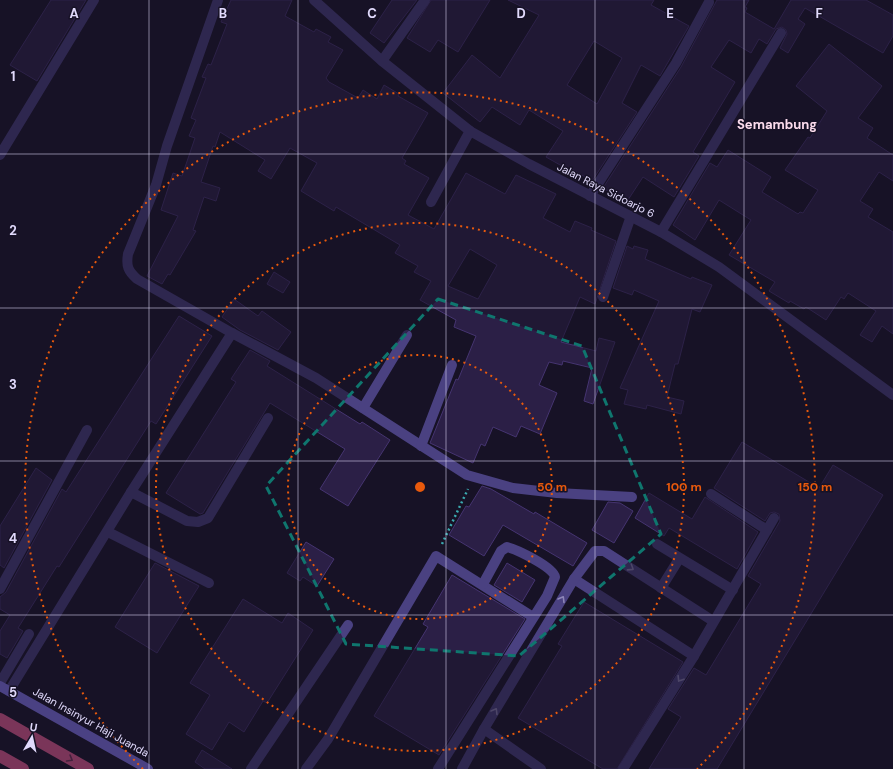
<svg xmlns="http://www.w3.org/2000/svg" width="893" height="769" font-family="'DM Sans',sans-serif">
<rect width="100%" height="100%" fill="#171226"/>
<g fill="#2b1f46" stroke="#453470" fill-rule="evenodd">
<path d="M51,0H86L37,81L10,65Z"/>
<path d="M231,0H292L285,16L314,32L316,29L331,37L328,42L343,50L326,78L329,82L358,98L363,90L377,99L384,85L399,94L398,96L428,113L402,158L406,161L404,164L429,178L408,215L434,229L466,173L505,194L516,175L556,194L543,218L570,232L575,221L592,228L591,230L616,241L595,304L580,297L561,342L596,351L599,338L615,342L593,404L584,401L592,368L563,361L562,365L549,362L539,385L557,393L540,434L521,426L516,437L493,427L485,446L481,444L473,463L430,443L456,379L458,380L476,336L454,327L456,320L420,300L431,281L414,272L418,266L395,253L400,245L336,207L334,211L301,191L317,163L290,148L271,179L258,171L265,160L220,132L215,147L213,146L201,182L220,188L216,201L204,197L193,230L196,231L170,275L168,274L162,284L147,276L178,216L161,210L173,173L182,176L195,138L189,136L196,120L191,118L206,78L202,77L208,64L211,65L227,24L221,22ZM470,249L497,265L478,299L448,286Z"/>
<path d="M392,0H417L384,43L370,33Z"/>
<path d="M431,0H490L458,52L438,40L430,52L407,38Z"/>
<path d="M508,0H654L651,5L689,26L660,76L641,65L622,103L637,112L592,181L570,168L569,170L546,157L563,131L529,110L520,125L492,107L480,122L443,93L472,55L500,78L539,15ZM594,41L622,58L597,104L567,85Z"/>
<path d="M717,0H749L745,7L747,8L745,12L774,29L791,0H866L893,15V36L883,53L805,8L798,19L805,24L788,53L780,48L787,34L786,30L782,27L776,29L767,44L759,39L751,53L729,40L711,67L735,82L693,152L699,156L674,197L643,177L626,203L603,188L681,67Z"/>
<path d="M829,44L882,86L858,118L873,128L867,138L893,155V181L879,172L860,201L873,209L868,217L893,232V334L882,326L872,342L860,335L876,311L848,293L844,299L841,297L826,320L806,307L804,309L790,301L789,303L769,291L775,282L729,255L751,220L719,200L695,240L673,225L710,163L717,167L728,150L771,177L762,192L798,214L800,212L803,213L818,190L785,170L808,137L810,138L827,111L796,86Z"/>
<path d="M627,246L633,249L634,246L648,250L645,259L691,279L692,277L712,285L700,312L692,309L678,364H675L667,397L684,401L681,414L647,405L646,409L624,404L628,390L620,388L659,301L634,290L632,295L613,288Z"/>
<path d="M274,272L290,282L283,293L267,284Z"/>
<path d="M234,299L258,316L262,311L291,332L278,350L240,330L222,317Z"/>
<path d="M179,316L212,336L156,424L151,421L59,567L57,566L18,628L23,631L7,658L0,654V631L10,615L0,609V597L6,592L62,489L66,492Z"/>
<path d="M250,350L270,361L267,366L360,424L362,422L390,440L348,506L320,489L345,449L270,403L203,513L200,514L166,493L236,382L231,379Z"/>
<path d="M742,442L819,488L833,465L883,495L717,769H649L681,717L668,709L694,668L706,675L761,584L748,576L780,521L779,514L774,512L770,513L765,521L714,488Z"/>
<path d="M36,468L52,480L4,568L0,565V526Z"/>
<path d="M482,486L491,489L534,514L535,512L587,543L573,566L503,525L484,556L449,535L466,506L469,507Z"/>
<path d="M649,493L692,519L705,497L758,532L737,569L669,528L664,536L635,518Z"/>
<path d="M608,502L620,503L633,511L614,543L592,530Z"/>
<path d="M306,542L334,559L317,586L303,577L300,581L287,573Z"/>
<path d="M155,563L199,586L157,653L115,627Z"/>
<path d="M507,563L535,580L522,602L494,585Z"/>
<path d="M452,575L525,619L439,755L374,716L428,627L423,624Z"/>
<path d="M243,599L282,623L288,613L313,630L267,703L263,701L244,732L229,722L212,750L186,734L210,695L190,683Z"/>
<path d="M584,602L683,662L617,769H603L518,718L562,646L558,644Z"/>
<path d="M202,750L232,769H205L195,762Z"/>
</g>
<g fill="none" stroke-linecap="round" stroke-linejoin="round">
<path stroke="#3babb0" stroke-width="2.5" stroke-dasharray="2 3" stroke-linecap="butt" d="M442,544L468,489"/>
<g stroke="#4a4181" stroke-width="10">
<path d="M232,333L316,378L467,475L513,488L557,493L632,497"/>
<path d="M363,408L407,335"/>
<path d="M421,446L452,365"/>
<path d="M131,492L187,521L198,522L208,518L268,418"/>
<path d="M711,494L767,530"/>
<path d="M108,532L209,583"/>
<path d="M657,544L733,590"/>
<path d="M574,579L694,656"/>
<path d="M661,588L679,559"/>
<path d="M0,589L87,430"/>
<path d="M0,683L29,634"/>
<path d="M484,729L541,769"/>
<path d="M251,769L348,625"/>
<path d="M306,769L328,739L436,556L533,617"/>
<path d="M438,769L547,596L555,577C553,567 518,550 507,547L501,551L483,584"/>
<path d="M462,769L484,729L574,579L595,551H604L713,621"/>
<path d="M623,769L694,656L774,518"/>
</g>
<g stroke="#4a4181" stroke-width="10">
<path d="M314,0L382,61L470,131L529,164L661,232L719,267L893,395"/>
<path d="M382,61L425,0"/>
<path d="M0,155L94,0"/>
<path d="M590,196L676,63L709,2"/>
<path d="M431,202L470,131"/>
<path d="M661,232L781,33"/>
<path d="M603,297L631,216"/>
<path d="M9,691L131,492L232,333L137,279C128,271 126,266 128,254L156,185L167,146L218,0"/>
</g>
<path stroke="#887af4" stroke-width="10" d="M0,686L148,769"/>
<g stroke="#f16098" stroke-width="12">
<path d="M0,719L88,769"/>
<path d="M0,756L23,769"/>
</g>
</g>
<defs><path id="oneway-chevron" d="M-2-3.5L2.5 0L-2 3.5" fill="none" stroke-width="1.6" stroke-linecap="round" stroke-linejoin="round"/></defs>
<g stroke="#8e86b8">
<use href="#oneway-chevron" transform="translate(631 568) rotate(33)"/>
<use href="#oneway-chevron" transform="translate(562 599) rotate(-59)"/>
<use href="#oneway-chevron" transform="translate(680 679) rotate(122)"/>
<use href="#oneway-chevron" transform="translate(495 711) rotate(-59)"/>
</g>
<use stroke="#793559" href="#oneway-chevron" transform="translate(70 759) rotate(30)"/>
<path d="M0 0H893V769H0ZM438,299L582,346L661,534L519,656L346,644L266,486Z" fill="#171226" fill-opacity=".55" fill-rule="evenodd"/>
<path fill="none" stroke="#0f766e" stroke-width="3" stroke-dasharray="8 5" stroke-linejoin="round" d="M438,299L582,346L661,534L519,656L346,644L266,486Z"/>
<path fill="none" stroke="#e1dafc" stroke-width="1" stroke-opacity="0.55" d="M149,0V769M298,0V769M446,0V769M595,0V769M744,0V769M0,154H893M0,308H893M0,461H893M0,615H893"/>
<g fill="none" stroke="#e8590c" stroke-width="2" stroke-dasharray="2 4">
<circle cx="420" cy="487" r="132"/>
<circle cx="420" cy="487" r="264"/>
<path d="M143 769A395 395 0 1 1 697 769"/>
</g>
<g text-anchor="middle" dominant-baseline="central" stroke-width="3" stroke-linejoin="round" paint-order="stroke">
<g font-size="11" fill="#e1dafc" stroke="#171226">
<text transform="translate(606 190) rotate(27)">Jalan Raya Sidoarjo 6</text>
<text transform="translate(91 722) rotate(29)">Jalan Insinyur Haji Juanda</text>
</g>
<g font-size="13" font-weight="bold" fill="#fcdced" stroke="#171226">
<text x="777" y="124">Semambung</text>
</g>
</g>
<g font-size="13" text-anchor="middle" font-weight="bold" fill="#e1dafc" stroke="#171226" stroke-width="3" stroke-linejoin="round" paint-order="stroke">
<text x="74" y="18">A</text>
<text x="223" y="18">B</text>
<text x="372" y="18">C</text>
<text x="521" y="18">D</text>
<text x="670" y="18">E</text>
<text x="819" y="18">F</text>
<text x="13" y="81">1</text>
<text x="13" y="235">2</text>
<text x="13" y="389">3</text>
<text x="13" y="543">4</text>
<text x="13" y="697">5</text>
</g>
<circle cx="420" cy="487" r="6" fill="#e8590c" stroke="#171226" stroke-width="2"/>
<g font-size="12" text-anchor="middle" font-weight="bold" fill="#e8590c" stroke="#171226" stroke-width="3" stroke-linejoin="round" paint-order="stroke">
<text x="552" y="491">50 m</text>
<text x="684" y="491">100 m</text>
<text x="815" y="491">150 m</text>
</g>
<g transform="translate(32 737) rotate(9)" stroke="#171226" stroke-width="3" paint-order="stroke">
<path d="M0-3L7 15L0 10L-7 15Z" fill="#e1dafc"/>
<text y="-6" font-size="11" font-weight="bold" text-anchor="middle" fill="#e1dafc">U</text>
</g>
</svg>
